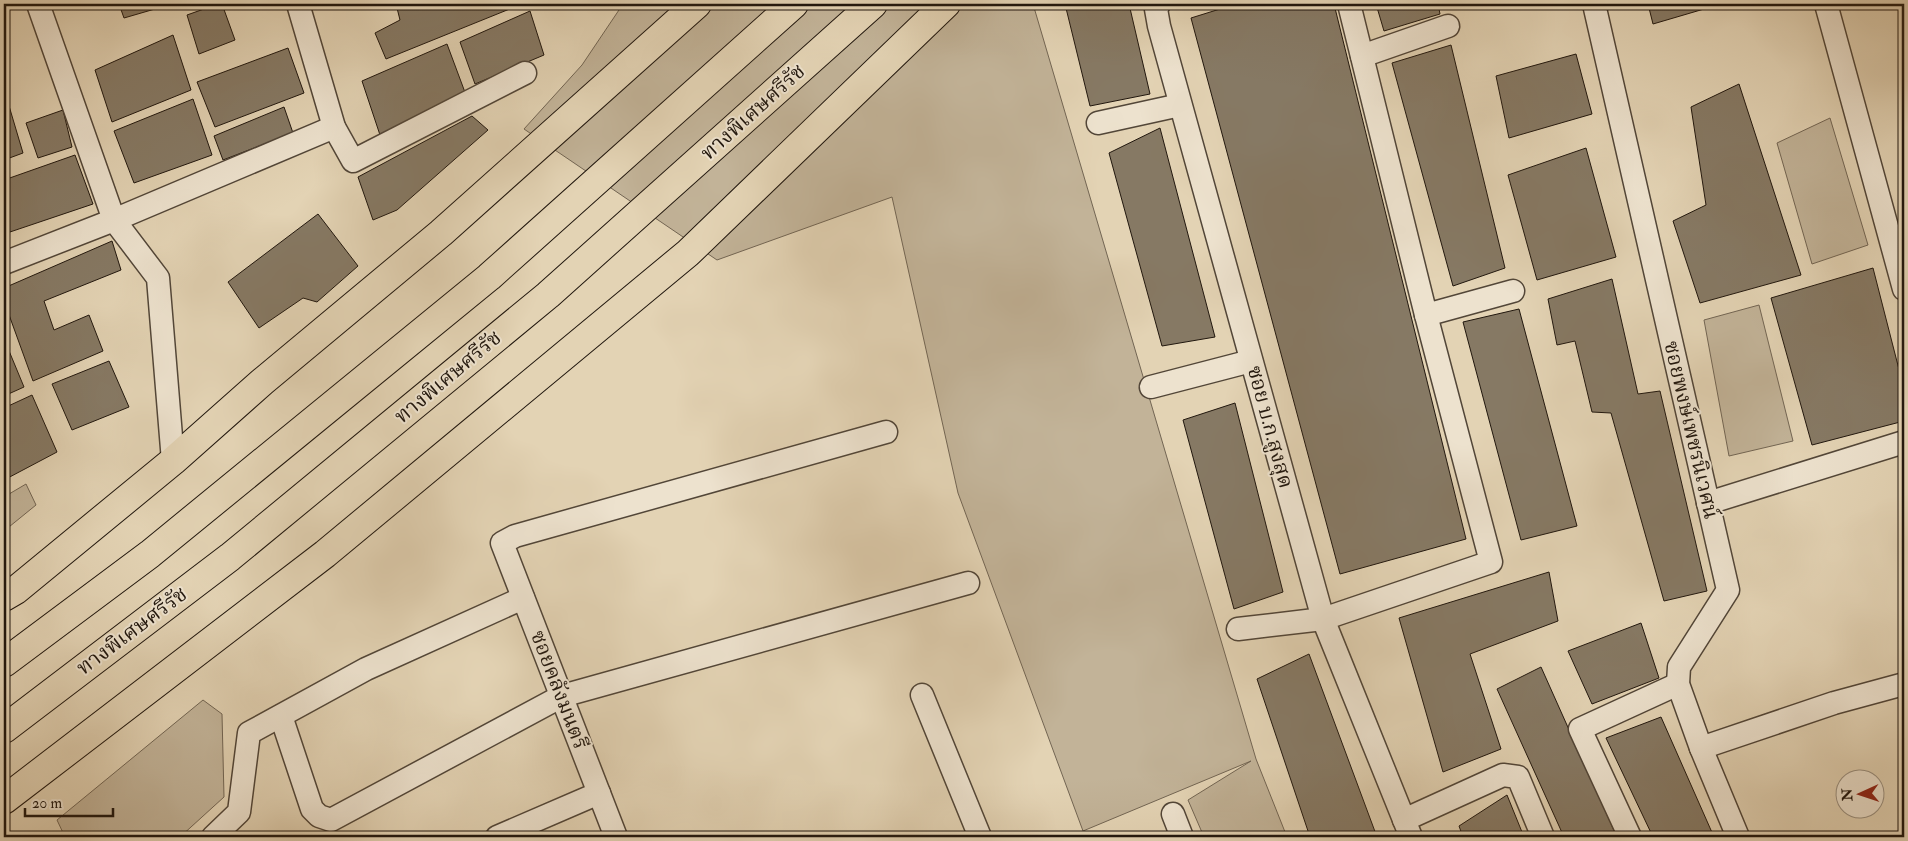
<svg xmlns="http://www.w3.org/2000/svg" width="1908" height="841" font-family="'IM FELL Double Pica','Noto Serif Thai',serif">
<rect width="100%" height="100%" fill="#e3d3b4"/>
<filter id="stains"><feTurbulence type="fractalNoise" baseFrequency=".004" numOctaves="4"/><feColorMatrix values="0 0 0 0 .2 0 0 0 0 .09 0 0 0 0 .02 0 0 0 .5 -.17"/></filter>
<radialGradient id="worn" r=".72"><stop offset=".6" stop-color="#630" stop-opacity="0"/><stop offset="1" stop-color="#630" stop-opacity=".3"/></radialGradient>
<g fill="#c2b398" stroke="#726553">
<path d="M623,4H1033L1256,759L1287,837H1204L1188,800L1251,761L1083,831L958,493L892,197L717,260L524,129L582,65Z"/>
<path d="M1830,118L1868,245L1812,264L1777,143Z"/>
<path d="M1759,305L1793,441L1729,456L1704,320Z"/>
<path d="M26,484L36,505L4,531V497Z"/>
<path d="M203,700L222,714L224,797L180,837H65L57,820Z"/>
</g>
<g fill="#867964" stroke="#21170e">
<path d="M119,4H172L124,18Z"/>
<path d="M218,4H222L235,40L199,54L187,15Z"/>
<path d="M396,4H522L386,59L375,33L400,20Z"/>
<path d="M1065,4H1129L1150,94L1090,106Z"/>
<path d="M1236,4H1334L1466,539L1340,574L1191,18Z"/>
<path d="M1376,4H1438L1440,14L1384,31Z"/>
<path d="M1648,4H1721L1653,24Z"/>
<path d="M530,11L544,55L475,84L460,42Z"/>
<path d="M173,35L191,90L112,122L95,70Z"/>
<path d="M447,44L466,95L380,135L362,81Z"/>
<path d="M1451,45L1505,268L1453,286L1392,63Z"/>
<path d="M288,48L304,93L215,127L197,82Z"/>
<path d="M1576,54L1592,114L1509,138L1496,76Z"/>
<path d="M1739,84L1801,275L1700,303L1673,221L1706,205L1691,107Z"/>
<path d="M4,89L23,153L4,160Z"/>
<path d="M193,99L212,155L134,183L114,131Z"/>
<path d="M284,107L293,133L223,160L214,136Z"/>
<path d="M63,110L72,147L38,158L26,123Z"/>
<path d="M472,116L488,130L397,210L373,220L358,177Z"/>
<path d="M1160,128L1215,337L1162,346L1109,153Z"/>
<path d="M1586,148L1616,257L1537,280L1508,175Z"/>
<path d="M75,155L93,204L4,234V180Z"/>
<path d="M318,214L358,266L317,302L303,298L259,328L228,282Z"/>
<path d="M112,241L121,270L44,301L54,330L89,315L103,351L33,381L4,301V288Z"/>
<path d="M1873,268L1904,389V421L1812,445L1771,298Z"/>
<path d="M1612,279L1638,394L1660,391L1707,591L1664,601L1611,413L1592,412L1575,341L1557,345L1548,299Z"/>
<path d="M1519,309L1577,526L1521,540L1463,322Z"/>
<path d="M7,346L24,387L4,396V347Z"/>
<path d="M109,361L129,407L72,430L52,384Z"/>
<path d="M32,395L57,452L4,480V408Z"/>
<path d="M1235,403L1283,592L1234,609L1183,420Z"/>
<path d="M1549,572L1558,621L1470,654L1501,749L1443,772L1399,618Z"/>
<path d="M1641,623L1659,678L1592,704L1568,651Z"/>
<path d="M1309,654L1377,837H1310L1257,679Z"/>
<path d="M1541,667L1617,837H1564L1497,689Z"/>
<path d="M1661,717L1714,837H1653L1606,738Z"/>
<path d="M1507,795L1524,837H1463L1459,826Z"/>
</g>
<g fill="none" stroke-linecap="round" stroke-linejoin="round">
<g stroke="#524638" stroke-width="25">
<g id="minor">
<path d="M38,4L114,220L158,278L173,461"/>
<path d="M298,4L334,127L353,161L525,73"/>
<path d="M1159,4L1156,9L1159,26L1323,619L1411,837"/>
<path d="M1594,4L1728,590L1679,667L1678,684L1701,748L1738,837"/>
<path d="M1826,4L1904,289"/>
<path d="M1362,56L1448,26"/>
<path d="M1098,123L1180,105"/>
<path d="M4,263L114,220L334,127"/>
<path d="M1426,315L1513,291"/>
<path d="M1151,387L1251,361"/>
<path d="M1708,503L1904,442"/>
<path d="M1238,629L1323,619L1491,562L1426,315L1349,4"/>
<path d="M922,695L980,837"/>
<path d="M281,716L312,809L319,816L331,820L562,696L968,583"/>
<path d="M1701,748L1834,703L1904,684"/>
<path d="M1173,814L1182,837"/>
<path d="M1404,820L1503,775L1518,777L1543,837"/>
<path d="M213,837L239,812L249,733L366,669L523,598"/>
<path d="M497,837L599,793"/>
<path d="M616,837L502,543L515,536L886,432"/>
<path d="M1630,837L1580,729L1678,684"/>
</g>
</g>
<g stroke="#21170e" stroke-width="30">
<g id="motorway">
<path d="M4,597L16,590L173,461L262,382L441,233L697,4"/>
<path d="M4,663L150,554L489,277L794,4"/>
<path d="M4,729L230,557L548,295L873,4"/>
<path d="M4,800L325,554L688,253L946,4"/>
</g>
</g>
<use href="#minor" stroke="#ede2ce" stroke-width="22"/>
<use href="#motorway" stroke="#e3d3b4" stroke-width="28"/>
</g>
<g text-anchor="middle" dominant-baseline="central" stroke-width="4" stroke-linejoin="round" paint-order="stroke">
<g font-size="21" fill="#21170e" stroke="#ede2ce">
<text transform="translate(753 112) rotate(-42)">ทางพิเศษศรีรัช</text>
<text transform="translate(448 377) rotate(-40)">ทางพิเศษศรีรัช</text>
<text transform="translate(1270 427) rotate(75)">ซอย บ.ก.สูงสุด</text>
<text transform="translate(1691 430) rotate(77)">ซอยพงษ์เพชรนิเวศน์</text>
<text transform="translate(132 631) rotate(-37)">ทางพิเศษศรีรัช</text>
<text transform="translate(559 690) rotate(69)">ซอยคลังมนตรี</text>
</g>
</g>
<rect width="1908" height="841" fill="none" stroke="#e3d3b4" stroke-width="20"/>
<rect x="5" y="5" width="1898" height="831" fill="none" stroke="#21170e" stroke-width="2.5"/>
<rect x="10" y="10" width="1888" height="821" fill="none" stroke="#21170e"/>
<g transform="translate(1860 794) rotate(267)"><circle r="24" fill="#ede2ce" stroke="#9b9181"/>
<path d="M0-4L9 19L0 12L-9 19Z" fill="#8f2418"/>
<text y="-8" font-size="14" font-weight="bold" text-anchor="middle" fill="#21170e">N</text>
</g>
<path d="M25 808v8h88v-8" fill="none" stroke="#21170e" stroke-width="2.5"/>
<text x="32" y="808" font-size="15" fill="#21170e" stroke="#ede2ce" stroke-width="4" paint-order="stroke">20 m</text>
<rect width="100%" height="100%" filter="url(#stains)"/>
<rect width="100%" height="100%" fill="url(#worn)"/>
</svg>
